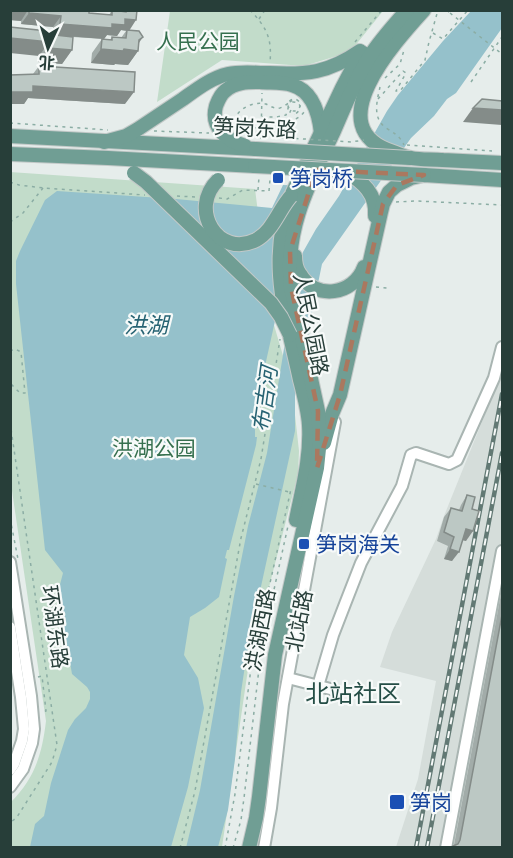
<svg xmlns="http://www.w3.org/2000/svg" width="513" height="858" font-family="Helvetica,'Noto Sans SC',sans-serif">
<rect width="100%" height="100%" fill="#e6edeb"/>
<path fill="#d5ddda" d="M502,358V847H396L418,779L436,681L380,667L392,632L436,539L444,516L494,392Z"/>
<g fill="#c2dcca">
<path d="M170,11H383L350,52L304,66L222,60L157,102Z"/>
<path d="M10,172L255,189L271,315L284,359L294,406L299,451L298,474L248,669L222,847H11V802C35,778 42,754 46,721L11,484Z"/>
</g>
<g fill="#95c1cb">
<path d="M471,11H502V28L456,93L447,99L434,116L411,138L322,264L295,395V431L248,646L241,692L235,759L228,810L218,847L186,848L200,790L234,596L248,526L267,453L295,281L303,252L316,229L339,196L387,111L398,95L443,41Z"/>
<path d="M283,185L305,186L263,375L258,428H255V437H257L256,445L229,550H227L225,558L227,559L219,597L205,608L190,617L184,655L198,678L204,708L188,787L171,847H30L35,824L44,816L51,783L68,730L75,719L86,708L90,699V692L87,687L72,674L62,616L57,596L63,573L45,550L16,284V261L20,251L45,200L57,191L176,199L272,208Z"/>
</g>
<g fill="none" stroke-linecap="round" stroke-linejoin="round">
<g stroke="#a9b5b2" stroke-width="14">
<g id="minor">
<path d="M10,562L31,696L34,729L32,743L23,769L10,787"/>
<path d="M10,627L21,697L24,729L22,741L14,764L10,770"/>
<path d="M288,678L338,691"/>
<path d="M318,686L333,635L345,604L361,563L402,486L411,455L416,453L449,464L457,460L494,378L502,347"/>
<path d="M264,848L271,808L283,704L335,422"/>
<path d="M446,848L502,551"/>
</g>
</g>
<g stroke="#c3c9c8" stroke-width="16">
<g id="major">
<path d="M424,10C394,43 317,128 393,152C399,154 405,157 411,158C421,160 432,159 443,160C463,161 483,162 502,163"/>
<path d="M10,136L256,149"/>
<path d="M104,142L126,136L138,129C153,119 168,109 183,99C197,89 211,78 228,74C241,71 255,73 269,73C307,75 328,73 360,51"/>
<path d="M245,146C227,140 210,128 216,106C218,101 220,95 225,91C235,82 248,82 260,82C270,83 282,82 292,85C313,91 319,114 321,133"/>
<path d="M10,154L108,158L255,166"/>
<path d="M345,171C363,182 377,194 375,216"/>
<path d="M295,256C295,263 296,269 300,274C315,301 354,295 364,267"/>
<path d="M324,443L332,414L340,395L381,212L383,204L389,192L397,185L411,178L424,175L502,180"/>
<path d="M296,520C302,489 311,458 309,425C308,410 304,395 300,380C286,315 267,263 291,196L342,88L353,67L363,53"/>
<path d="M249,848L256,818L259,797L275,655L317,468L320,439L318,411L291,287C284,229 310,182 334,131C346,104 356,77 372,53C382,38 395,24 407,10"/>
</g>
</g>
<g stroke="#8bada4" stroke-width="1.5" stroke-dasharray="3 4.5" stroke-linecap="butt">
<path d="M250,10C267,28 272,38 270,63"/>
<path d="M447,10L450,13"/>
<path d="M259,19L265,10"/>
<path d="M433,33L443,39L468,10"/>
<path d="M355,42L382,10"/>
<path d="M385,78L400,64L404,50"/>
<path d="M471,82L502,37"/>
<path d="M380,87C377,101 372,118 386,128C394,133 400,136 404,145"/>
<path d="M378,99L403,71L406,73L396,91H400L425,60L429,42L438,10"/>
<path d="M291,110L290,112L295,114"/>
<path d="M262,117H277L286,115L290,102L294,99"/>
<path d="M10,123L108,130"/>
<path d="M274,124C285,123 298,121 304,112"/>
<path d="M154,131L209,133"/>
<path d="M255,136L236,128H255V127L238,121L274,124L273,137"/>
<path d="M261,139L262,93"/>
<path d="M407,145L492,151"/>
<path d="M10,182L19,185L44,188L145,195"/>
<path d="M258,190L259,177"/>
<path d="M177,196L196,197"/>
<path d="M219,198L227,199L243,190L269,191L270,179"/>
<path d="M396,202L416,201L502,205"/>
<path d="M10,222L23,213L43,188"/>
<path d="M376,287L387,288"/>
<path d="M10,351L15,349L21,352L25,393H20L10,383"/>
<path d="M10,422L57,745L52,762L17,817L10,823"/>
<path d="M256,484L289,492"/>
<path d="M10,518L18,559"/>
<path d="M38,677L42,676L46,711L42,712"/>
<path d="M180,848L195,791L241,538L261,459L280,339"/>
<path d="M225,848L235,794L251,668L291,489"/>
<path d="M233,848L241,820L244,798L260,660L266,626L288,526"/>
</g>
<use href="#minor" stroke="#fff" stroke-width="10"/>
<use href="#major" stroke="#709e94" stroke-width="14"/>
<g stroke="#627974" stroke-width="4.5">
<g id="rail">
<path d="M416,848L502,394"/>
<path d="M427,848L502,453"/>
</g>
</g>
<use href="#rail" stroke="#f7faf9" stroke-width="2" stroke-dasharray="7" stroke-linecap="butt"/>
<g stroke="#c3c9c8" stroke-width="16" stroke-linecap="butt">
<g id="major-bridge">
<path d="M256,149L410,158"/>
<path d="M255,166L424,175"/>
<path d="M134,173L146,182L271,303L281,317L290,335"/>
<path d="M218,180C188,209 218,259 256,240C273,231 279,209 291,196"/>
</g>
</g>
<g stroke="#8bada4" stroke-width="1.5" stroke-dasharray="3 4.5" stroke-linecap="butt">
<path d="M450,13L502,54"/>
<circle cx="294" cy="105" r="6"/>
<path d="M232,135C232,130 232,124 234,120C239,108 253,101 266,104C270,106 274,109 280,108C284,107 288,102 293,102C302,102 302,110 295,114"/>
<path d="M273,137L351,142L364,140"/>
</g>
<use href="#major-bridge" stroke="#709e94" stroke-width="14"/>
</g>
<g fill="#a2aca9">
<path d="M10,10H89V13L109,15L112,10H137L129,30L139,44L138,51L128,65L115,64L114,65L91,63L92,53L102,39L110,40L112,37L121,38L126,31L121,30L117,36L107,35L104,39L73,37L72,50L62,64L38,62L39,56L47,34H53V27L21,24V21L10,20Z"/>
<path d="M39,66L125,104L28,98L24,104H10V75L33,74Z"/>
<path d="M467,495L472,509L466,541L462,540L452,561L444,559L448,546L437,541L444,517L451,508L459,510L461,505Z"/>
<path d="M502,589V848H452L454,845Z"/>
</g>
<g fill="#848c89">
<path d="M10,10H28L21,21L10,20Z"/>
<path d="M29,13L61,16L53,27L21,24Z"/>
<path d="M125,19L136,20L129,31L121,30L117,36L107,35L104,39L53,35L60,24H112Z"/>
<path d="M143,37L134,50L138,51L128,65L115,64L114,65L91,63L101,49H124Z"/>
<path d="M10,38L49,42L39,56L10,53Z"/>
<path d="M48,48L72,50L62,64L38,62Z"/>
<path d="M33,86L134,92L125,104L28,98L24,104H10V92Z"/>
<path d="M473,108L502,110V125L463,122Z"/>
<path d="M466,529L473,531L466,541L459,539Z"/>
<path d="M450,549L459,552L452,561L444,559Z"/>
</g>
<g fill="#bcc8c4" stroke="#848c89" stroke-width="1.5">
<path d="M29,10H89V13L112,15V10L126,12V10H137L136,20L125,19V25L112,24V28L60,24L61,16L29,13Z"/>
<path d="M10,27L47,31V34L73,37L72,50L48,48L49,42L10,38Z"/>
<path d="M127,30L139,31L143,37L139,40L138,51L124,49L123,51L101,49L102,39L112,40V37L126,38Z"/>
<path d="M39,66L135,72L134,92L33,86V92H10V75L39,74Z"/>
<path d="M482,99L502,101V110L473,108Z"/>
<path d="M467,495L475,497L472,509L479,511L473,531L466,529L459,552L450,549L454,537L444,532L451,508L462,511Z"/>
<path d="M502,615V848H453V846L458,844L460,840Z"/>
</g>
<path fill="none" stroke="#aa785f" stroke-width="4.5" stroke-dasharray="12 8" stroke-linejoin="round" d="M316,170L424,175L397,185L383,204L340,395L317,468L318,411L291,287L290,251Z"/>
<g fill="#1a4fb4" stroke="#f7faf9" stroke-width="2">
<rect x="272" y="172" width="12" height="12" rx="3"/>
<rect x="298" y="538" width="12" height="12" rx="3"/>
<rect x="389" y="794" width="16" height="16" rx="3"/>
</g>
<g text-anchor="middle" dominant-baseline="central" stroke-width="4.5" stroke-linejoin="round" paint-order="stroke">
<g font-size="21" fill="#36704f" stroke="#f7faf9">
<text x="198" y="41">人民公园</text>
<text x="154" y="448">洪湖公园</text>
</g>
<g font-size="21" fill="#273e39" stroke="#f7faf9">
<text transform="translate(255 128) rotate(3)">笋岗东路</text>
<text transform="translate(311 324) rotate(79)">人民公园路</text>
<text transform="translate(299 621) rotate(-79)">北站路</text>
<text transform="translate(55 627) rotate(82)">环湖东路</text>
<text transform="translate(260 630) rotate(-79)">洪湖西路</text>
</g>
<g font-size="21" fill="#164399" stroke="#f7faf9" text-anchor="start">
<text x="290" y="178">笋岗桥</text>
<text x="316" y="544">笋岗海关</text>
<text x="410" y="802">笋岗</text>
</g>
<g font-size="22" font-style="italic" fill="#276373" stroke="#f7faf9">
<text x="146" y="325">洪湖</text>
<text transform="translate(265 399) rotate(-82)">布吉河</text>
</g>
<g font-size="24" fill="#254e46" stroke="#f7faf9">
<text x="353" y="693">北站社区</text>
</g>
</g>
<rect width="513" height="858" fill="none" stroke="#273e39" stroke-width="24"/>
<g transform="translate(48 48) rotate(184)" stroke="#f7faf9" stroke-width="4.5" paint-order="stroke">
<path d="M0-4.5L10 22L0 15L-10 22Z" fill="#273e39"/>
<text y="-9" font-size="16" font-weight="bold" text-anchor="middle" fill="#273e39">北</text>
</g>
</svg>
